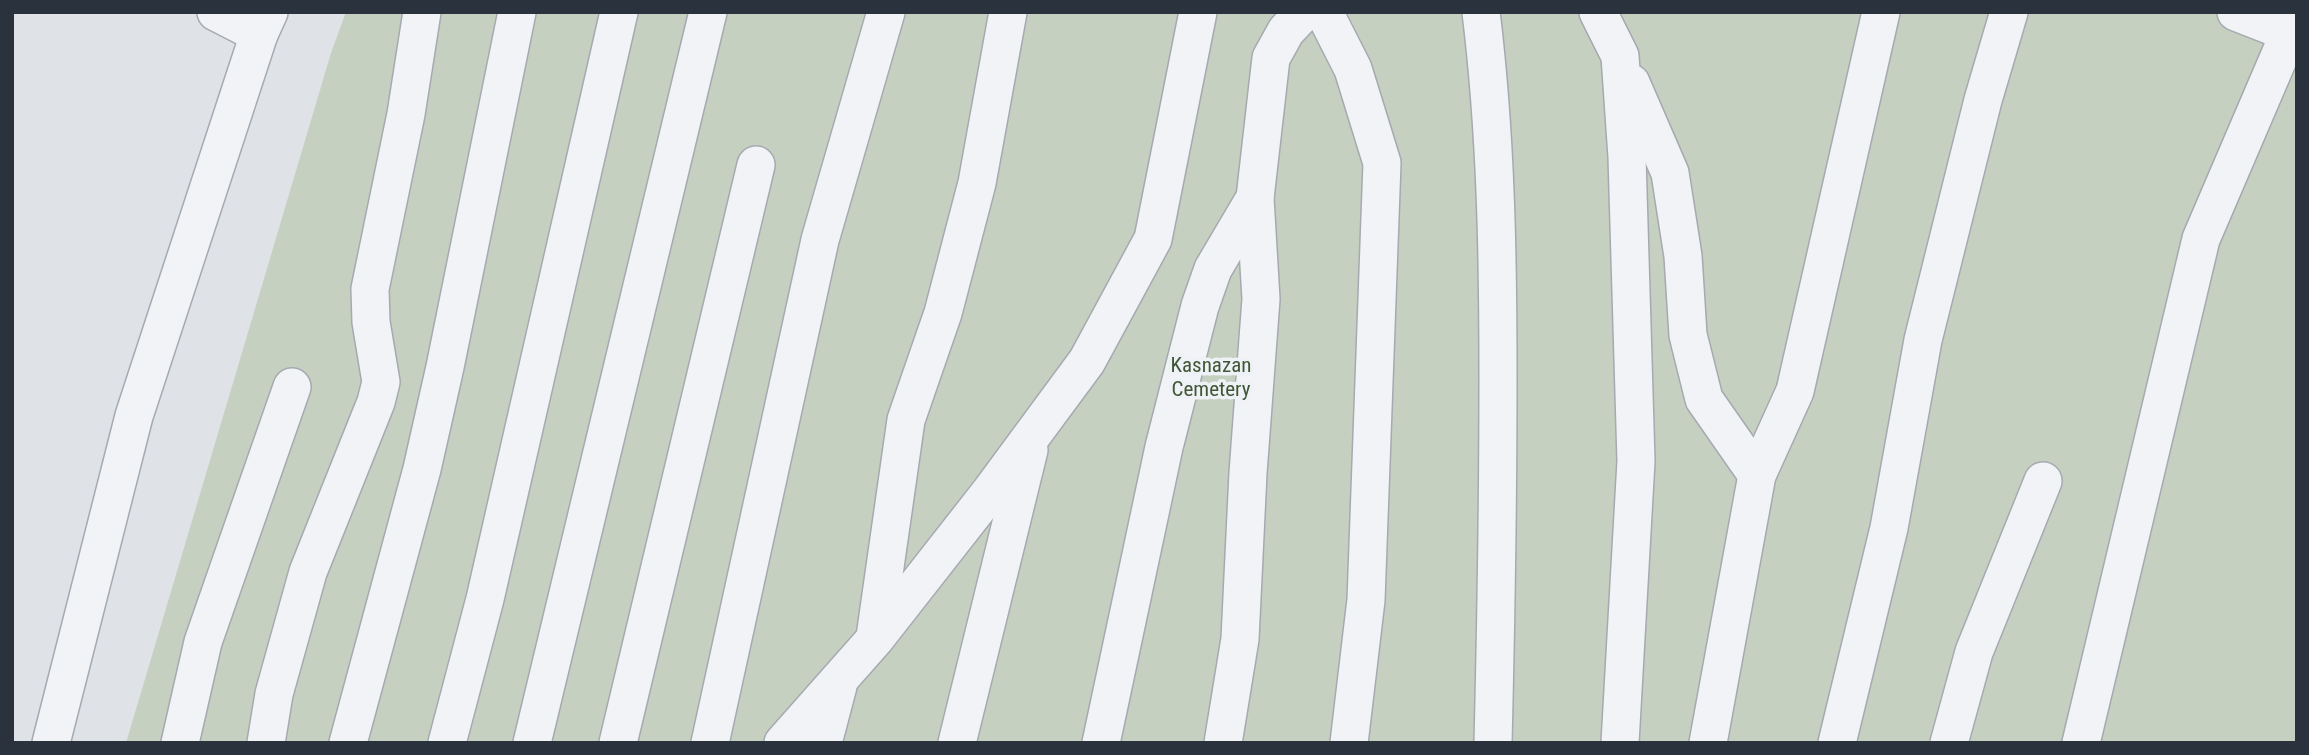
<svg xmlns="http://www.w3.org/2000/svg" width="2309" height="755" font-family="'Roboto Condensed',sans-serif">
<rect width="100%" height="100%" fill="#dfe3e7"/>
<path fill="#c6d0c0" d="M346,12H2227L2297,51V743H126L331,53Z"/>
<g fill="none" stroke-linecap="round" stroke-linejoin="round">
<g stroke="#a5aab1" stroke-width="40">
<g id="minor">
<path d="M216,12L259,34"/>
<path d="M1324,12L1353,69L1382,163L1366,600L1349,743"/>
<path d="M1481,12C1496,134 1498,255 1498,377C1498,499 1496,621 1493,743"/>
<path d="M1598,12L1620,56L1627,157L1636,461L1620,743"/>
<path d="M2236,12L2297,36"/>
<path d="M1631,83L1670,173L1683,256L1688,335L1704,399L1757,475"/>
<path d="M875,637L906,420L943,313L977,183L1008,12"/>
<path d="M51,743L134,416L259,34L269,12"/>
<path d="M180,743L203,642L292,387"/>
<path d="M266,743L274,694L308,572L376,402L381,382L371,322L370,289L406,114L422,12"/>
<path d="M348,743L422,469L445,367L517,12"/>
<path d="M447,743L485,599L619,12"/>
<path d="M532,743L708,12"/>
<path d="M618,743L756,165"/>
<path d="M710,743L820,240L886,12"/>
<path d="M783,743L875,639L991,491L1087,361L1153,239L1198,12"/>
<path d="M823,743L838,686"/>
<path d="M957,743L1029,450"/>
<path d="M1101,743L1164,447L1200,306L1213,269L1255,198"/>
<path d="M1223,743L1240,639L1248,473L1261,299L1255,198L1271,58L1286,31L1304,12"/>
<path d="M1708,743L1757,475L1795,391L1881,12"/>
<path d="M1837,743L1889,528L1923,340L1983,100L2009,12"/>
<path d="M1949,743L1974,652L2043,481"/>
<path d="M2081,743L2201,239L2297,15"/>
</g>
</g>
<use href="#minor" stroke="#f1f3f6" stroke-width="37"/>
</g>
<g text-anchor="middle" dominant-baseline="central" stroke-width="7" stroke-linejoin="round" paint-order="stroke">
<g font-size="21" fill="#405737" stroke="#eef1f5">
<text x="1211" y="365">Kasnazan<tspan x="1211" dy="24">Cemetery</tspan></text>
</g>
</g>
<rect width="2309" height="755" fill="none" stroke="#29323d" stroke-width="28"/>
</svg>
